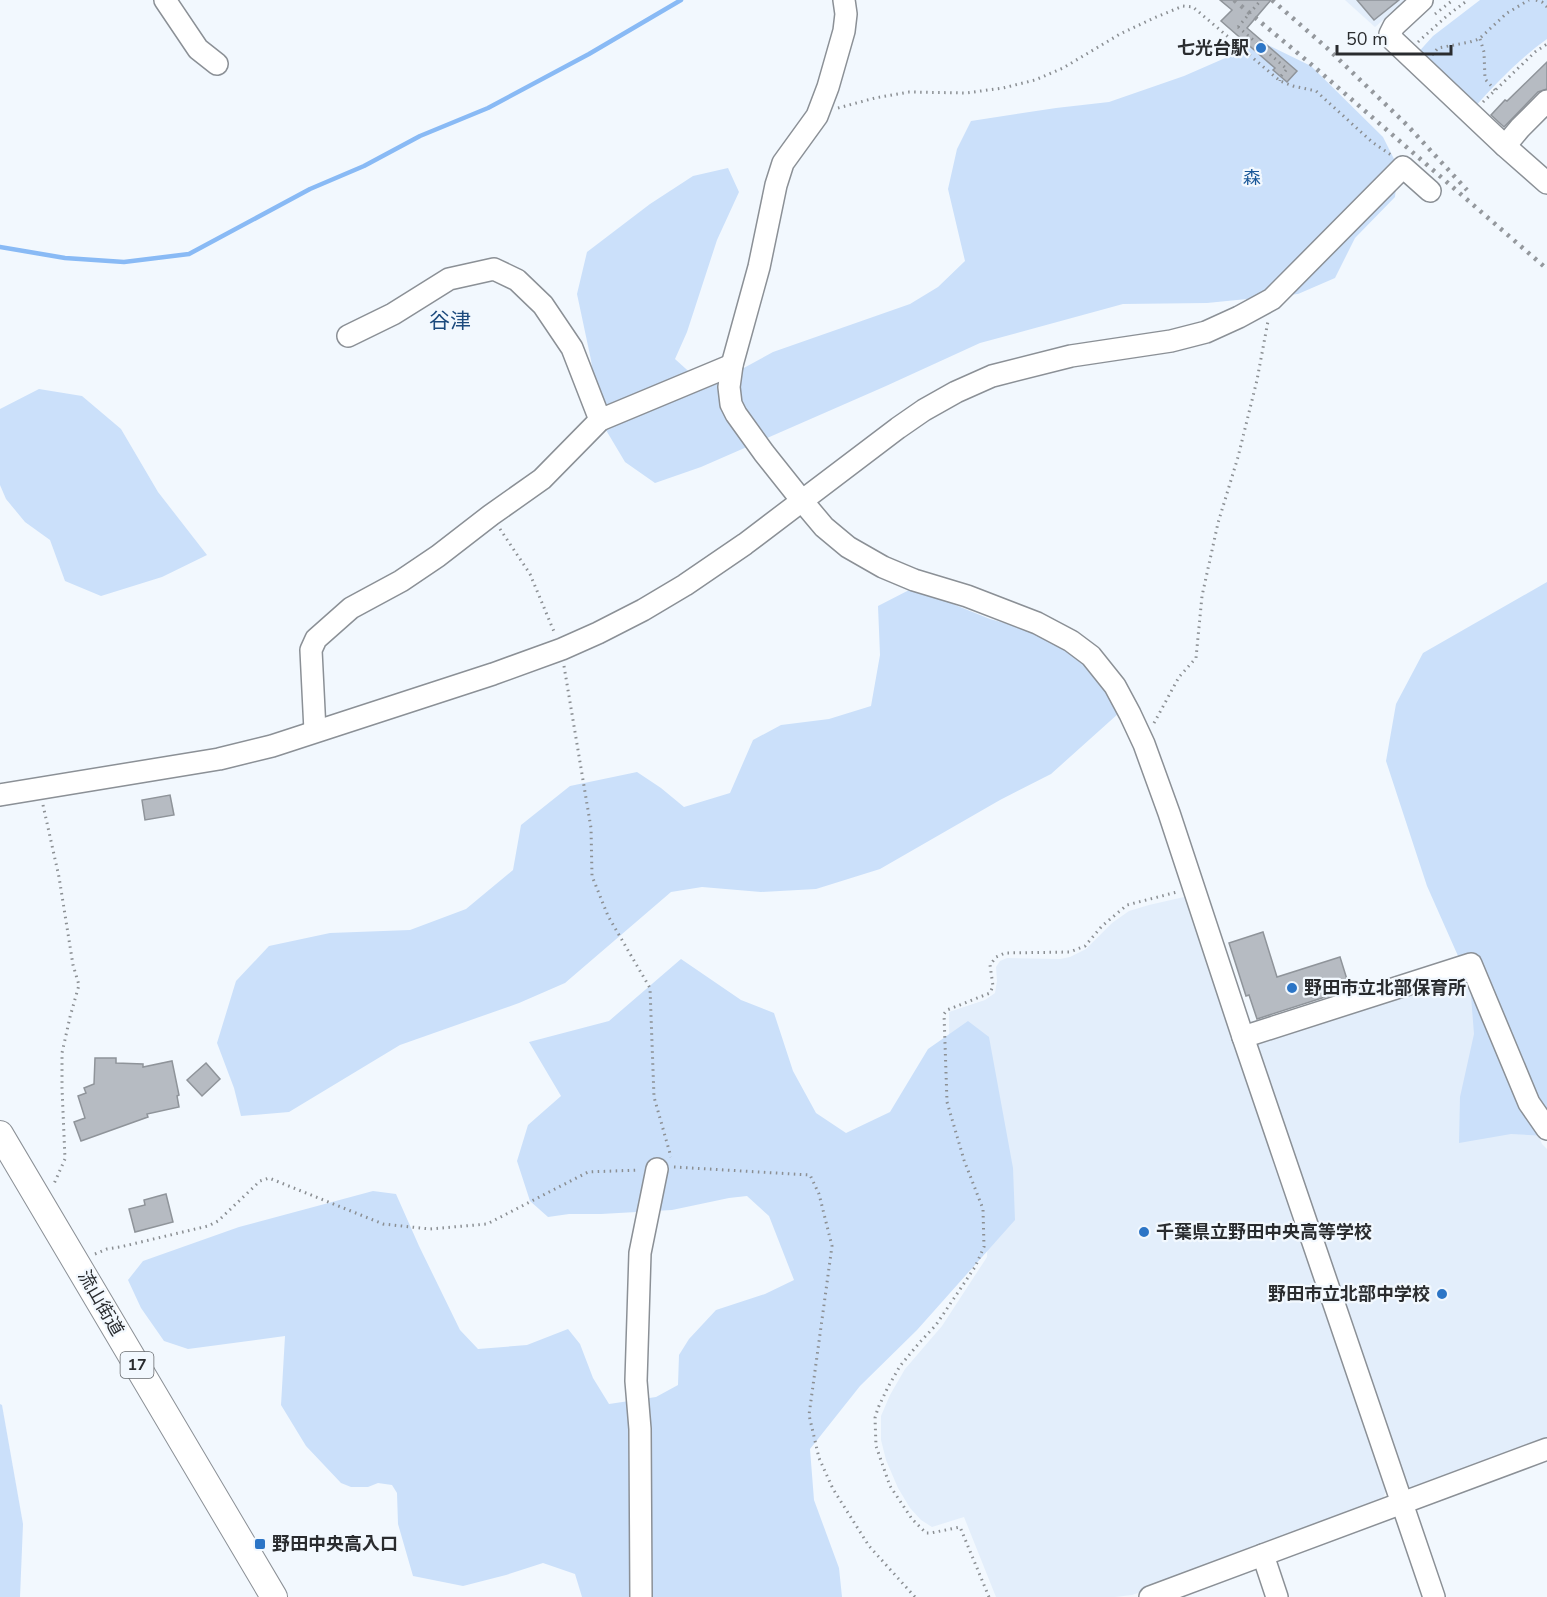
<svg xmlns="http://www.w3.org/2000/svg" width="1547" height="1597" font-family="'Nunito Sans','Noto Sans JP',sans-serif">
<rect width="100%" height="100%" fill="#f2f8fe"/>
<g fill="#e3eefb">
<path d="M1345,0H1406L1375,27Z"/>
<path d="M1184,897L1189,900L1387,1487L1383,1499L1156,1587L1132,1595L1115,1597H996L964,1517L932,1527L921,1520L910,1508L898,1488L886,1460L881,1440V1416L890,1395L905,1369L942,1326L987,1257L989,1207L950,1104L949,1012L985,1000L995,993L997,981L996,967L1000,961L1007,958L1060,959L1070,957L1086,949L1112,923L1129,911L1149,905Z"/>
<path d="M1469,975L1542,1144L1547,1149V1439L1411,1489L1402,1487L1256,1047L1259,1040Z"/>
</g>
<g fill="#cbe0fa">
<path d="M1480,0H1547V39C1519,59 1496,83 1473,109L1415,56L1433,36Z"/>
<path d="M1262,42L1311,66L1383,137L1398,167L1395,197L1355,238L1335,278L1298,294L1207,303L1123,304L980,343L886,386L701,467L655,483L625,462L600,420L591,360L577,294L587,252L650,204L693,176L728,168L739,192L717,240L687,332L675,359L707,388L773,352L910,304L938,287L965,261L948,189L957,149L971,121L1056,108L1109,102L1184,76Z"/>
<path d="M39,389L82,396L121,429L158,492L207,555L162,577L101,596L65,581L50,540L25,522L6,499L0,485V409Z"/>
<path d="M1547,582V1136L1511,1134L1459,1143L1460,1097L1474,1034L1470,983L1427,886L1386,761L1396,704L1423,653Z"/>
<path d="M913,588L990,619L1080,644L1119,713L1051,774L1000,800L880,869L816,889L761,892L702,887L671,892L565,983L519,1003L400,1045L289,1112L241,1116L234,1088L217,1043L236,981L269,946L330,933L410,930L466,909L513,870L521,825L570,786L637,772L661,788L684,807L730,793L753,740L781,725L829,719L871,706L880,655L878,606Z"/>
<path d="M681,959L741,1000L774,1013L793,1071L816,1113L846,1133L890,1112L928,1049L968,1021L989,1037L1013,1168L1015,1220L917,1330L860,1386L810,1449L814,1500L839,1568L842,1597H582L575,1574L543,1563L506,1575L463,1586L413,1576L398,1524L397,1493L392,1485L378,1483L368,1487H351L341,1483L306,1446L281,1405L285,1336L188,1349L164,1341L141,1308L128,1280L143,1261L239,1227L373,1191L396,1194L419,1246L460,1330L478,1349L527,1345L568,1329L580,1344L593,1378L609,1404L656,1397L678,1385L679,1355L689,1339L716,1310L765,1294L794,1280L769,1216L747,1196L729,1198L672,1210L601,1214H569L548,1217L530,1201L517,1161L528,1125L561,1096L529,1042L609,1021Z"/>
<path d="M0,1404L2,1405L23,1524L20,1597H0Z"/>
</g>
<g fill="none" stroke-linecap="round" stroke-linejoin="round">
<path stroke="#89baf5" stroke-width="4.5" d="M0,247L65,258L124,262L189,254L310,189L364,166L420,136L488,108L589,54L681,0"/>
</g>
<g fill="#b6bbc2" stroke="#8f949a" stroke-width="1.5">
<path d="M1220,0H1271L1247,28L1297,71L1287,82L1273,70L1275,68L1221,21L1232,10Z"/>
<path d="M1357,0H1399L1374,20Z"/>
<path d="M1547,62V89L1538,92L1504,127L1491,115L1505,100L1507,101Z"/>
<path d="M170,795L174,815L145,820L142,800Z"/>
<path d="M1263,932L1277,977L1340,957L1350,989L1257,1019L1249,995L1246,996L1229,943Z"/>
<path d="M95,1058H116V1063L143,1064V1067L172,1061L179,1095L177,1096L179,1107L147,1114L148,1117L81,1141L74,1122L85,1118L78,1096L86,1093L84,1088L94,1084Z"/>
<path d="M206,1063L220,1079L202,1096L187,1080Z"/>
<path d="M166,1194L173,1222L135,1232L129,1209L145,1205L144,1200Z"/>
</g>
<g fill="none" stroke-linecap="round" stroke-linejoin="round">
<g stroke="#8b9096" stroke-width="24">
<g id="minor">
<path d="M165,0L198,49L217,64"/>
<path d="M844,0L846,14L844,31L828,87L817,116L783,163L776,185L759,267L732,365L729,387L731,404L736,414L764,453L803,502L824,527L848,547L883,567L914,580L967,596L1037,623L1071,641L1091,656L1115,686L1130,714L1144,744L1169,813L1243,1037L1434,1597"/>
<path d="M1422,0L1394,26L1390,34L1393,40L1505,146L1547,183"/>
<path d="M1505,146L1520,128L1547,101"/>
<path d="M348,336L393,314L449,279L494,269L517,280L543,305L572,348L600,420"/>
<path d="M315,731L311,650L316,639L351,608L401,581L438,556L491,515L542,479L600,420L732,365"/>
<path d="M0,795L219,759L272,746L493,674L562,649L598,633L643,610L685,585L745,544L898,428L924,410L956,392L992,376L1071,356L1171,341L1206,332L1239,317L1272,299L1403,167L1430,191"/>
<path d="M1243,1037L1471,964L1529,1103L1547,1129"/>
<path d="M1263,1555L1277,1597"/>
<path d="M641,1597L640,1429L636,1381L640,1253L657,1169"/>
<path d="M1150,1597L1547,1449"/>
</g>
</g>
<g stroke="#8b9096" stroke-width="28">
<path id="major" d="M0,1134L274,1597"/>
</g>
<g stroke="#8b8f93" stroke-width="3" stroke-dasharray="1.5 4.5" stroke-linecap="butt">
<path d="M1536,0L1542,2L1547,7"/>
<path d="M1435,14L1453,0"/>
<path d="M1238,27L1287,69L1281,76L1280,81"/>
<path d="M1480,39L1484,52L1485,79L1495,90"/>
<path d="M1418,42L1448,15L1468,0"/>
<path d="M1432,55L1438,48L1470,42L1479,39L1507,13L1529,0"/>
<path d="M1483,102L1535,52L1547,44"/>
<path d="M838,108L875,98L909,92L966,93L1003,88L1035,80L1063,68L1120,34L1154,18L1183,6L1193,7L1280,81L1293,86L1316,91L1372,142L1391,155"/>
<path d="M500,529L530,574L555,634"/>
<path d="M564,666L591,828L592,876L608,916L650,988L654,1097L671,1157"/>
<path d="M1154,723L1179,677L1196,658L1202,596L1218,523L1238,457L1257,380L1268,321"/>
<path d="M43,805L59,877L73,965L79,985L70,1017L62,1053V1088L65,1159L53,1186"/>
<path d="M674,1167L810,1175L819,1194L832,1246L809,1415L819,1458L833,1489L869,1546L915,1597"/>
<path d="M95,1254L107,1249L120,1247L208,1226L218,1221L260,1181L269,1178L383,1224L430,1229L487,1224L588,1172L639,1170"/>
<path d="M989,1597L960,1527L931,1533H926L912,1519L890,1486L876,1446L875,1418L878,1408L888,1387L900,1366L920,1342L936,1325L975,1267L984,1247L983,1209L964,1160L947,1102L944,1014L947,1010L990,993L993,986L990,965L996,957L1005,953L1070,952L1085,946L1102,926L1127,905L1177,892"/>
</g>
<use href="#minor" stroke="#fff" stroke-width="21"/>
<use href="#major" stroke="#fff" stroke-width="26"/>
<g stroke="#94989d" stroke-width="4.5" stroke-dasharray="3 6" stroke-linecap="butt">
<path d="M1234,0L1312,65L1547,269"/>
<path d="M1272,0L1327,48L1407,125L1467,190"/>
</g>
<path stroke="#8b8f93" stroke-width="3" stroke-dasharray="1.5 4.5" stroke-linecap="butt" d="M1238,27L1261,0"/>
</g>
<g fill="#2c75c6" stroke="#f2f8fe" stroke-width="2">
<circle cx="1261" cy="48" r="6"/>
<circle cx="1292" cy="988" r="6"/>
<circle cx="1144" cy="1232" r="6"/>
<circle cx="1442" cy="1294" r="6"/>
<rect x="254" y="1538" width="12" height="12" rx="3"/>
</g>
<g text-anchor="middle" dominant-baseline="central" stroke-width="4.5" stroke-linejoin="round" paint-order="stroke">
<rect fill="#f2f8fe" stroke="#66696d" stroke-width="1.5" x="120.5" y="1352" width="33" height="26" rx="4.5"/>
<g font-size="16" font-weight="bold" fill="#2a2c2f">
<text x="137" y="1365">17</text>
</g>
<g font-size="18" font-weight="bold" fill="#2a2c2f" stroke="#f2f8fe" text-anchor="start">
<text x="1249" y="48" text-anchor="end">七光台駅</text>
<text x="1304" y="988">野田市立北部保育所</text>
<text x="1156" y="1232">千葉県立野田中央高等学校</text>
<text x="1430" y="1294" text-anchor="end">野田市立北部中学校</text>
<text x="272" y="1544">野田中央高入口</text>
</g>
<g font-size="18" fill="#1a5899" stroke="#f2f8fe">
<text x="1252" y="178">森</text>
</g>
<g font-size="18" fill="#2a2c2f" stroke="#f2f8fe">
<text transform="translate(101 1303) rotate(60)">流山街道</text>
</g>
<g font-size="21" fill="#1c4a7d" stroke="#f2f8fe">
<text x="450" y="321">谷津</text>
</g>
</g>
<path d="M1337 45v9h114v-9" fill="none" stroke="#2a2c2f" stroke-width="3"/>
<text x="1346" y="45" font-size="18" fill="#2a2c2f" stroke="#f2f8fe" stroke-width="4.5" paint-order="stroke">50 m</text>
</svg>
